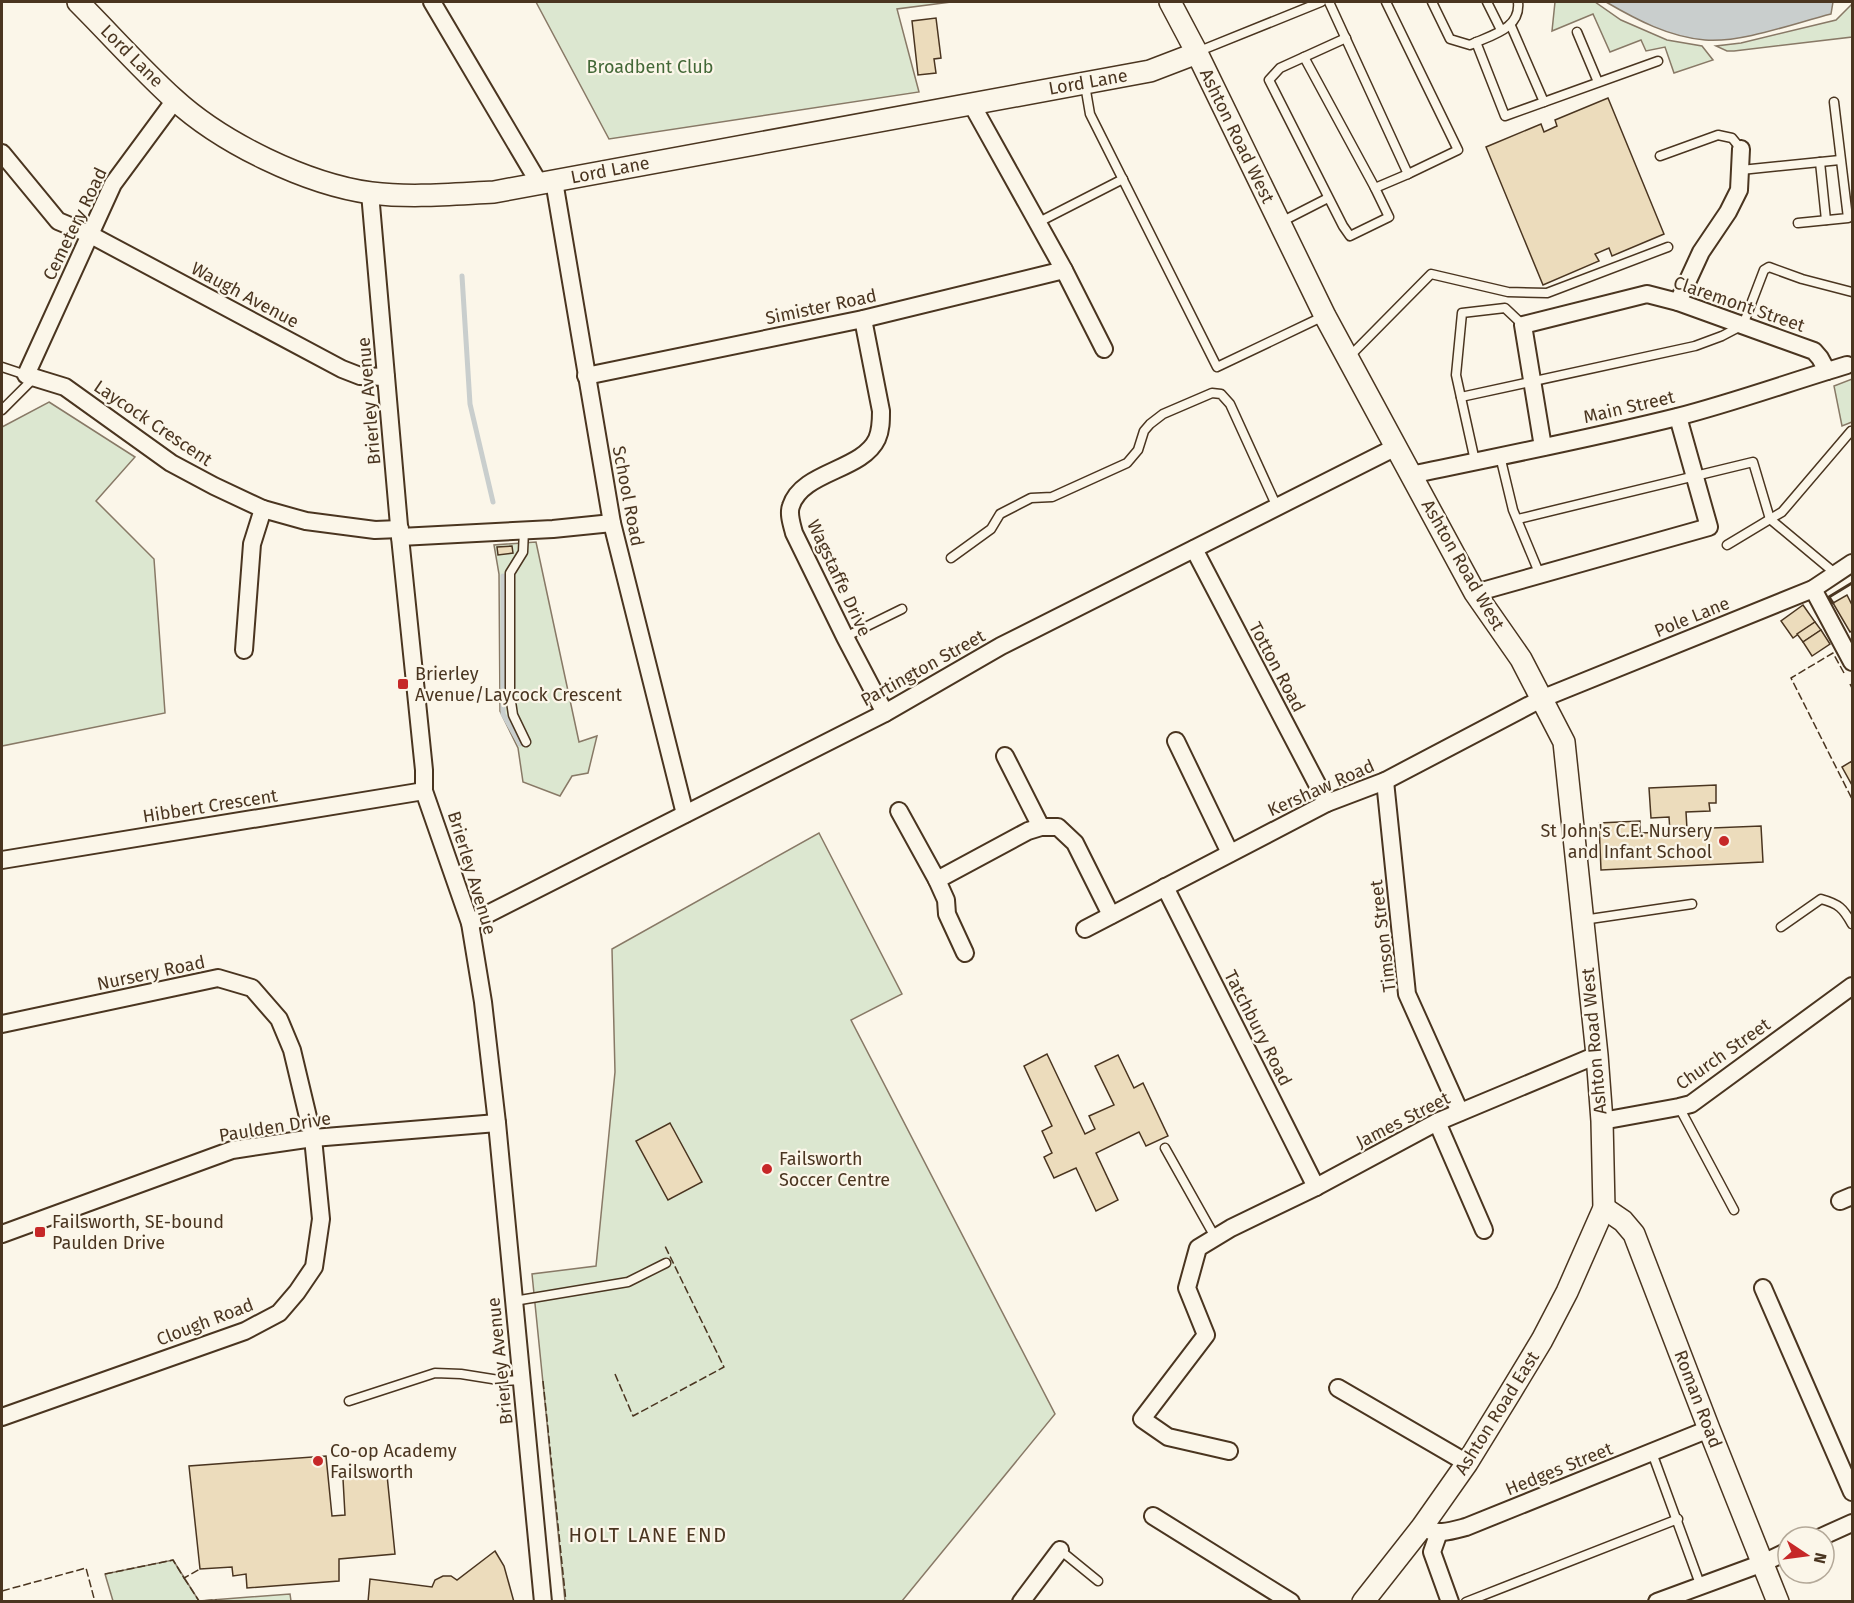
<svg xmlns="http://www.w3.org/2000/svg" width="1854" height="1603" font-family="'Fira Sans',sans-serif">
<rect width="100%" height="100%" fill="#fbf6e9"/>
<g fill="#dce7d0" stroke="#887966" stroke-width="1.5">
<path d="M536,2H951L897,9L919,92L609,139Z"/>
<path d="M1555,2H1595L1621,20L1667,40L1702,46L1713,60L1674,73L1665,47L1646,51L1641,40L1610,52L1593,14L1552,31Z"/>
<path d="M1852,4V37L1734,51H1727L1716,46L1741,43L1836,20Z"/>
<path d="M1852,379V422L1842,426L1834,386Z"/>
<path d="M49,402L135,457L96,501L154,559L165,713L2,746V427Z"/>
<path d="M536,542L579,742L597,736L588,773L572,776L560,796L523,782L518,748L500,711L499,574L494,545Z"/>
<path d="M819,833L902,994L851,1020L1055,1414L902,1601H565L532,1274L596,1266L615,1072L612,949Z"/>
<path d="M173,1560L199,1601L290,1594L291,1601H113L105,1574Z"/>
</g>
<path fill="#c9cecd" stroke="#887966" stroke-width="1.5" d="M1606,2H1833L1831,14C1795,23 1742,43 1705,40C1669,37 1637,20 1606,2Z"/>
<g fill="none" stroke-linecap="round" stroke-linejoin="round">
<g stroke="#c9cecd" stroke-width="5">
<path d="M462,276L470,404L493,502"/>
<path d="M503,576V714L520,744"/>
</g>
</g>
<g fill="#ecdcbc" stroke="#4a3520" stroke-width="1.5">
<path d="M936,18L941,58L934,59L936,73L918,75L912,21Z"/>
<path d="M1608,98L1664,234L1612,256L1609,248L1595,254L1599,261L1543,285L1486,147L1541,124L1544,132L1557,126L1555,120Z"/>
<path d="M512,546L513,553L498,555L497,547Z"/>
<path d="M1847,595L1852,605V631L1850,632L1833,603Z"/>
<path d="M1803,605L1815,622L1793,638L1781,621Z"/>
<path d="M1815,622L1821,630L1803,642L1797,634Z"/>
<path d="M1821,630L1830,644L1812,656L1803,642Z"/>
<path d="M1852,761V785L1842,767Z"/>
<path d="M1716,785V803H1709L1710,811L1686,812L1687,829L1761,826L1763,862L1601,870L1599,823L1640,821V833L1670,832L1669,817L1651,818L1649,788Z"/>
<path d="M1047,1054L1085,1134L1095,1129L1089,1116L1114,1105L1095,1066L1118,1055L1134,1088L1143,1083L1168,1136L1146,1146L1139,1132L1096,1153L1118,1200L1096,1211L1076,1168L1054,1178L1044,1157L1052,1153L1042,1131L1052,1126L1024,1066Z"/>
<path d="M670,1123L702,1182L668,1200L636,1141Z"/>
<path d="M326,1456L332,1516L345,1515L343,1479L387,1475L395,1554L339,1559V1581L247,1588L246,1574L233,1576L232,1567L200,1569L189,1466Z"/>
<path d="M495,1551L504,1566L514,1602H368L370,1579L432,1587L435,1580L443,1576H451L457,1580Z"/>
</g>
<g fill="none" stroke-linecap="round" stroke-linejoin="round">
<g stroke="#4a3520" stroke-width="11">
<g id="service">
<path d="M1329,2L1408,174L1458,150L1386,2"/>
<path d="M1432,2L1450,39L1470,45C1491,35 1521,29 1518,2"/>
<path d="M1487,2L1501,30"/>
<path d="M1511,26L1544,102"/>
<path d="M1577,32L1598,82"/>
<path d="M1346,38L1280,68L1269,80L1343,226L1350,236L1389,217L1375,188L1408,174"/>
<path d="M1476,42L1505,116L1658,61"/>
<path d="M1197,52L1321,2"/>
<path d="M1304,57L1375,188"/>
<path d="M1085,85L1090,114L1217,367L1324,316"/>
<path d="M1660,156L1718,135L1732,138L1741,149"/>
<path d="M1820,162L1826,220"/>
<path d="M1741,170L1840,160"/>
<path d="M1281,222L1328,198"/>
<path d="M1037,223L1123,179"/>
<path d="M1798,223L1848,218L1834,102"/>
<path d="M1348,358L1431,274L1508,292L1547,293L1668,247"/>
<path d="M2,367L26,375"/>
<path d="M1461,397L1695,346L1722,336L1743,325L1764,270L1769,267L1802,279L1852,292"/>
<path d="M2,410L34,378"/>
<path d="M1500,456L1513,510L1540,575"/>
<path d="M1475,461L1456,375L1462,313L1505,308L1523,325"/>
<path d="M1518,519L1753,462L1770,519L1836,574"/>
<path d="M524,530L523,552L510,573V695L513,715L526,742"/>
<path d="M1727,545L1782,512L1851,431"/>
<path d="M951,558L991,529L1000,514L1031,498L1052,497L1127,463L1138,450L1144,431L1150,424L1163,414L1212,393L1221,394L1230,404L1277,507"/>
<path d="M845,637L902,609"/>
<path d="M1583,920L1692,904"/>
<path d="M1781,927L1821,899C1839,904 1843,908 1852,924"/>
<path d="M1679,1107L1734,1210"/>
<path d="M1165,1148L1215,1237"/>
<path d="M514,1301L628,1282L666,1263"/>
<path d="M349,1401L435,1373L461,1374L505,1381L522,1380"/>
<path d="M1651,1450L1700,1584"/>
<path d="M1060,1550L1098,1581"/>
<path d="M1466,1602L1678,1519"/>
</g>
</g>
<g stroke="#4a3520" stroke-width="20">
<g id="minor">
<path d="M432,2L539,183"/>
<path d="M175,100L113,184L26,375L65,387L171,463L214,486L263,509L306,521L375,530L400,529"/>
<path d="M971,103L1064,270L1104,349"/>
<path d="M2,153L58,221L89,234L342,369L360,376L386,377"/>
<path d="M554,181L612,523L685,814"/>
<path d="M370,193L400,537L424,770V791L470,923L483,1002L497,1123L543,1602"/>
<path d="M1678,302L1701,252L1728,212L1739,190L1741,149"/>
<path d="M863,319L881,411C881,421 881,430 877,439C862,471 802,471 791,506C788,514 792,525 794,533L845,637L885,713"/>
<path d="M586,376L863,319L1064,270"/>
<path d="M1543,447L1523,325L1647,294L1678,302L1814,351L1820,358L1827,371"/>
<path d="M1411,475C1500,456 1589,439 1677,417C1735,402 1790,382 1847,365"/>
<path d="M400,537L553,529L612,523"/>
<path d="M1194,549L1327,803"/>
<path d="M1813,589L1852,662"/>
<path d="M1475,593L1709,527L1678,417"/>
<path d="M244,650L252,544L263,509"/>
<path d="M1176,741L1230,853"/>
<path d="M1005,756L1041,827"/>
<path d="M1385,781L1407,994L1460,1112"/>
<path d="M899,811L937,880L946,900L947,914L965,953"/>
<path d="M2,860L424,791"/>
<path d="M937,880L1028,831L1041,827H1058L1075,843L1111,915"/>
<path d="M1165,887L1316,1187"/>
<path d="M470,923L885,713L1001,646L1396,447"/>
<path d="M1085,929L1327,803L1385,781L1541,699L1813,589L1852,563"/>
<path d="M2,1024L218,978L252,988L279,1019L292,1050L313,1138L321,1219L314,1267L297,1292L279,1313L245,1331L2,1417"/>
<path d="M1602,1121L1679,1107L1691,1104L1852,986"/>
<path d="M1437,1122L1484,1230"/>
<path d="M1840,1201L1852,1196"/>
<path d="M2,1234L232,1150L313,1138L497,1123"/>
<path d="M1763,1288L1852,1492"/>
<path d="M1338,1388L1467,1463"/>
<path d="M1229,1451L1168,1437L1142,1419L1206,1335L1187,1288L1198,1248L1231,1228L1316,1187L1437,1122L1597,1055"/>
<path d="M1153,1516L1291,1602"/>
<path d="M1422,1527C1436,1536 1451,1531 1466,1527L1709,1429"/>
<path d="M1439,1532L1432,1552L1450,1602"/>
<path d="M1821,1537L1852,1523"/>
<path d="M1021,1602L1060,1550"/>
<path d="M1657,1602L1763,1563L1788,1551"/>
</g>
</g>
<g stroke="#4a3520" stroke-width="24">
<g id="tertiary">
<path d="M78,2C110,34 141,69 174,99C222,143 306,184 371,193C412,198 453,194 494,192L1150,71L1197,53"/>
<path d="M1170,2L1197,53L1325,316L1475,593L1521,659L1564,742L1597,1055L1602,1121L1604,1208L1567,1292L1542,1340L1510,1393L1467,1463L1422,1527L1363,1602"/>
<path d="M1604,1208L1623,1221L1634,1234L1709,1429L1778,1602"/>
</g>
</g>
<use href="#service" stroke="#fbf6e9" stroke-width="8"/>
<use href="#minor" stroke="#fbf6e9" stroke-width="16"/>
<use href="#tertiary" stroke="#fbf6e9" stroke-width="21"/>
<g stroke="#4a3520" stroke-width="1.5" stroke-dasharray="8 3" stroke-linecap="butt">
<path d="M1844,673L1833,653L1791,678L1852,799"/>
<path d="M1850,684L1852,688"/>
<path d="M615,1374L633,1416L724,1367L664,1244"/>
<path d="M543,1381L566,1602"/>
<path d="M105,1574L173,1560L184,1578L200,1569"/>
<path d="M184,1578L199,1601L216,1600V1602"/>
<path d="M2,1591L86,1568L95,1602"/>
</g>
<path stroke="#4a3520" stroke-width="3" d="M1833,603L1829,597L1852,583"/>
</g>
<g fill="#c62828" stroke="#fbf6e9" stroke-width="2">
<rect x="397" y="678" width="12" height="12" rx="3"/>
<circle cx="1724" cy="841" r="6"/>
<circle cx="767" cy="1169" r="6"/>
<rect x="34" y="1226" width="12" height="12" rx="3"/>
<circle cx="318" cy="1461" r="6"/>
</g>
<g text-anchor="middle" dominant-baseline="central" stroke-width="4.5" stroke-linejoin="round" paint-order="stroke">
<g font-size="18" fill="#4a3520" stroke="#fbf6e9">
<text transform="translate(132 56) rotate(45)">Lord Lane</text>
<text transform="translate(1088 82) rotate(-10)">Lord Lane</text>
<text transform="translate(1237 136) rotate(64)">Ashton Road West</text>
<text transform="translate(610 170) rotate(-11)">Lord Lane</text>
<text transform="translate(75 224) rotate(-64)">Cemetery Road</text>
<text transform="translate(245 295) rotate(28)">Waugh Avenue</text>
<text transform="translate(1739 304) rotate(19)">Claremont Street</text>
<text transform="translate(821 307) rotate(-12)">Simister Road</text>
<text transform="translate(369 401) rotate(-95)">Brierley Avenue</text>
<text transform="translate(1629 407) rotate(-13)">Main Street</text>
<text transform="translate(153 423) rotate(34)">Laycock Crescent</text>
<text transform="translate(628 496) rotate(79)">School Road</text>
<text transform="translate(1463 565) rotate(60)">Ashton Road West</text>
<text transform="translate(839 578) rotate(65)">Wagstaffe Drive</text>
<text transform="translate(1692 617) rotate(-22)">Pole Lane</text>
<text transform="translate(1277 667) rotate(62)">Totton Road</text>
<text transform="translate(923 668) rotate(-29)">Partington Street</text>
<text transform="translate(1321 788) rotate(-24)">Kershaw Road</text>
<text transform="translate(210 806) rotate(-9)">Hibbert Crescent</text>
<text transform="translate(472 873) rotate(73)">Brierley Avenue</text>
<text transform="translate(1383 936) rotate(-97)">Timson Street</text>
<text transform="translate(151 973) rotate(-12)">Nursery Road</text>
<text transform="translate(1258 1028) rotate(63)">Tatchbury Road</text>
<text transform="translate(1594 1041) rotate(-95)">Ashton Road West</text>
<text transform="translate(1723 1054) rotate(-35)">Church Street</text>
<text transform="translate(1403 1120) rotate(-27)">James Street</text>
<text transform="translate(275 1127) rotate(-9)">Paulden Drive</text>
<text transform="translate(205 1322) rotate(-21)">Clough Road</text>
<text transform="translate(500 1361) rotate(-96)">Brierley Avenue</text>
<text transform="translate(1698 1399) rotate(69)">Roman Road</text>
<text transform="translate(1497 1413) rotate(-58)">Ashton Road East</text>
<text transform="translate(1559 1469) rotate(-22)">Hedges Street</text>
</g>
<g font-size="18" fill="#436837" stroke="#fbf6e9">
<text x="650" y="67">Broadbent Club</text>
</g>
<g font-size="18" fill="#4a3520" stroke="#fbf6e9" text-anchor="start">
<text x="415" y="674">Brierley<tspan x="415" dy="21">Avenue/Laycock Crescent</tspan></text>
<text x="1712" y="831" text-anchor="end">St John's C.E. Nursery<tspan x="1712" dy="21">and Infant School</tspan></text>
<text x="779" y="1159">Failsworth<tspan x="779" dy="21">Soccer Centre</tspan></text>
<text x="52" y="1222">Failsworth, SE-bound<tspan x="52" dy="21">Paulden Drive</tspan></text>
<text x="330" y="1451">Co-op Academy<tspan x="330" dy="21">Failsworth</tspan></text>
</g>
<g font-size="20" letter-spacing="1.5" fill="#4a3520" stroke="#fbf6e9">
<text x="648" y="1535">HOLT LANE END</text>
</g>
</g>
<rect width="1854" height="1603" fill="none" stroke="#4a3520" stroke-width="6"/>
<g transform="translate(1806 1555) rotate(103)"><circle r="28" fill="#fbf6e9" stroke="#b4a999" stroke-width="1.5"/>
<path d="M0-4.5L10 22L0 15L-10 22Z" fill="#c62828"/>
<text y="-9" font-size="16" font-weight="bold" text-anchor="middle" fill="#4a3520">N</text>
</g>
</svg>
